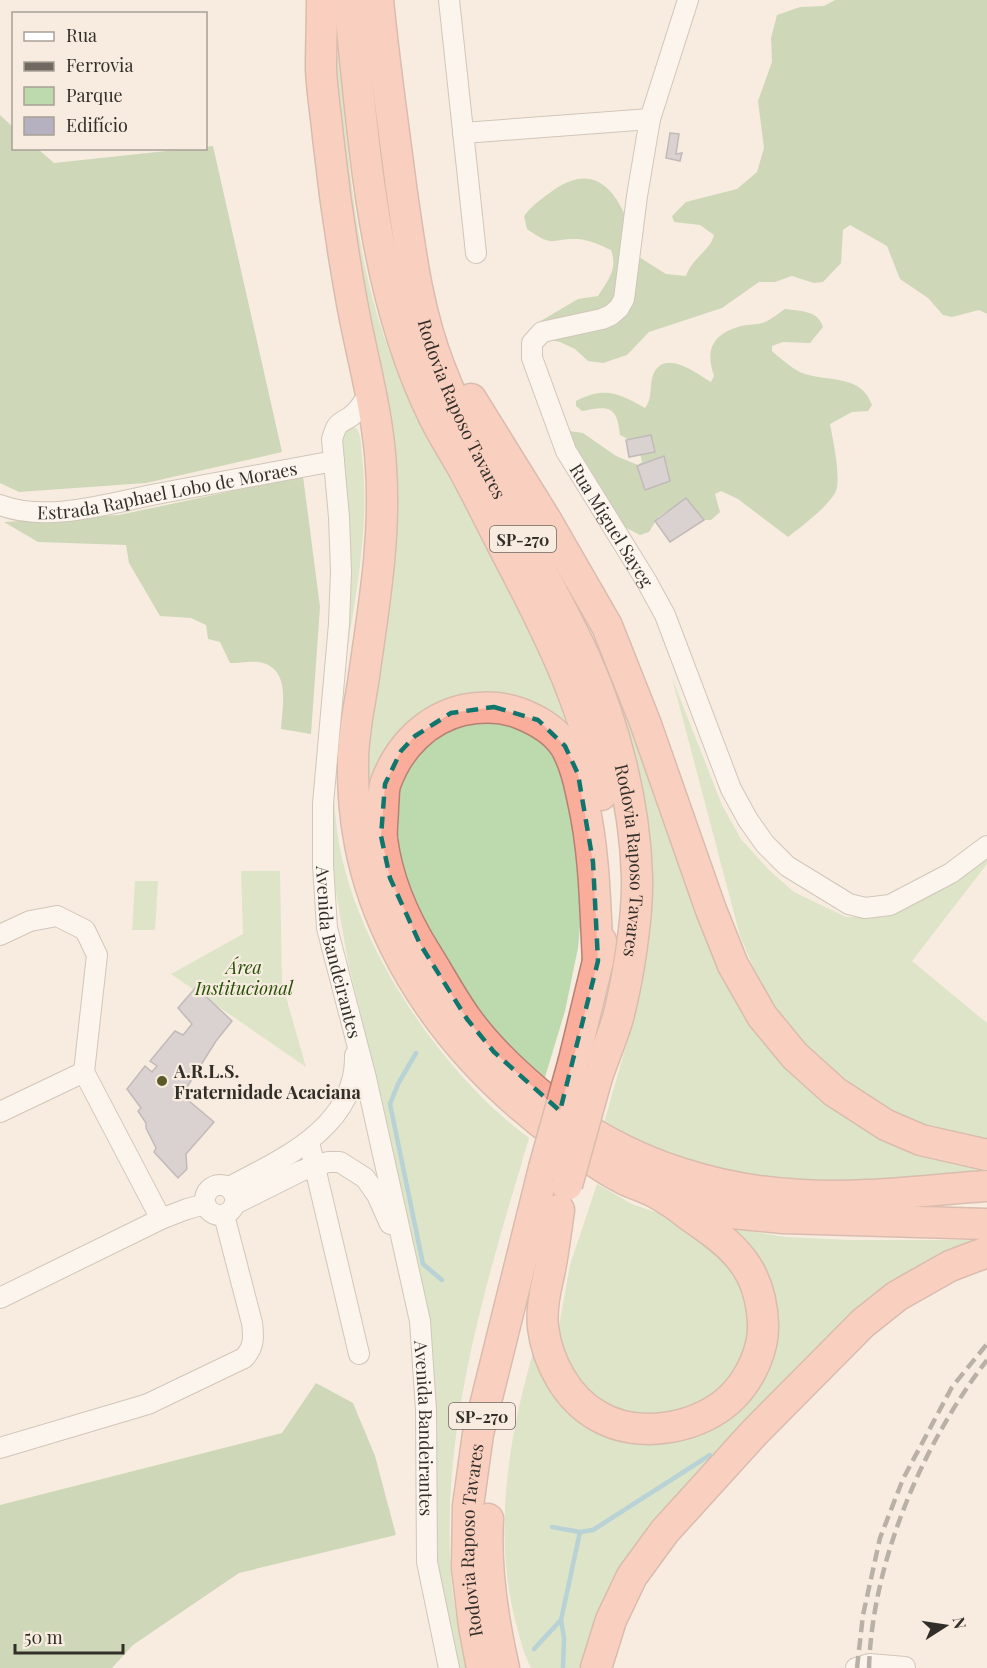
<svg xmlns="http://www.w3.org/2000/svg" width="987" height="1668" font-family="'Playfair Display',serif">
<rect width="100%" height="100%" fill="#f7ecdf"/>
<g fill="#bcdaae">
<path d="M339,56C348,153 354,253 387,345C425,449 490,540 535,641C550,674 562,708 573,743C561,730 551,718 536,710C480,683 396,708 377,771C374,784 373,799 373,812C373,881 409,943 447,999C459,1016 470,1034 484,1050C499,1068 516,1082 534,1097L529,1108C514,1095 498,1082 484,1067C461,1043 442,1014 425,986C387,923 359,856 360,781C360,741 368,700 374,659C383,595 390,530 388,465C384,381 359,300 344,218C335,165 333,110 332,57Z"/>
<path d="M354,426C362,433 361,445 362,456C370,522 357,587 347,652L349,505L340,433Z"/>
<path d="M576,589L789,1062L987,1165V1175L901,1184H759L601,1133L630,1032L642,975L639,778L616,690L605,661L579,605Z"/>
<path d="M672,678L722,805L741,839L769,870L794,892L846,917L884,916L916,902L987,854V864L912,961L987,1023V1146L895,1117L821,1064L781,1018L757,976L740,936Z"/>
<path d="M483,715L532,727L564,765L583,893L578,948L565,1011L542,1087L502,1051L404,890L391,796L420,741Z"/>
<path d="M333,784C335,813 337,842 345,870C368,956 429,1048 494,1109C505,1119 517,1129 529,1138C486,1284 438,1433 452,1588C455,1615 462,1642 468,1668H456L443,1607L436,1552L425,1302L385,1113L348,962L332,869Z"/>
<path d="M241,871H280L282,983L306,1067L171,974L243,934Z"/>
<path d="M135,881H158L155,930H132Z"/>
<path d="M597,1184L632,1204L658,1213L687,1228L737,1266L753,1319L741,1374L701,1412L642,1422L584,1395L555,1348L570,1265Z"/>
<path d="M736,1229L786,1237L849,1240H987L941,1261L714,1470L590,1668H531C523,1653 520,1637 515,1620C492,1527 510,1427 538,1336L554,1387L671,1436L766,1354L731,1232Z"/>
</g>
<g fill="#9bbd8a">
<path d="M835,0H987V314L979,310L952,317L943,315L928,298L900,279L887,246L850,225L843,230L841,263L823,282L814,283L792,276L775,282H759L722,308L649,332L627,355L603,363L588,361L575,349L560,342L527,335L539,322L578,299L598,296C608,280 618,270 611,250C600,245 589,240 578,239C549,238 555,249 527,229L524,216C533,204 543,198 555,189C609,153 628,217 639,257L666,274L686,276C692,258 710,251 714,235L700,225L674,222L672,216L686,202L737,189L757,172L764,148L758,101L772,62L771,38L777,15L800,7L824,6Z"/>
<path d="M0,115L13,127L14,148L38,149L54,163L213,146L282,452L146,483L19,492L0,483Z"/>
<path d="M785,309C800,311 818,310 823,327L810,343L783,342L772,346V351C780,358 789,366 798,371C823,384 860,371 872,405L868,411L852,412L830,424C833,440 841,476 836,491C829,506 801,527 788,537L738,499L721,491L715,494L720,512L711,520H695L677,512L667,511L658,517L649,532L640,535L605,517L562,436L569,431L583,433L616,456L638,465L642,462C640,448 631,440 620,435C617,405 608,406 582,411L576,406V401C604,386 619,393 645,408C653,398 649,386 653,375C664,348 696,373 711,382L714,376C705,350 712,334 741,326C749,324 758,325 765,322C772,319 779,313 785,309Z"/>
<path d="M303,476L320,607L311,734L281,729C282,708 291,671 263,663C254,660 240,663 230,663L220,642L208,639L206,625L191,618L160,616L129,563L126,545L38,542L4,522L119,515Z"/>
<path d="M316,1383L353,1403L375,1456L396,1535L239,1573L133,1645L112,1668H0V1505L282,1433Z"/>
</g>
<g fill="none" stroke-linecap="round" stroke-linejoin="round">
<g stroke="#6bb1ca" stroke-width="4.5">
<path d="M416,1053L398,1084L390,1104L423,1264L442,1280"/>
<path d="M552,1527L580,1532L593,1530L710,1455"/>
<path d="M534,1649L561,1620"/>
<path d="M563,1668L564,1638L561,1620L580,1532"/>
</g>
</g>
<g fill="#b5b1c0" stroke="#807d8b" stroke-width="1.5">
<path d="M670,133L679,134L676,154L682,153L680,161L666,158Z"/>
<path d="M651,435L655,452L629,457L626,440Z"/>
<path d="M664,456L670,481L645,490L637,466Z"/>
<path d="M686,498L704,520L670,542L655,521Z"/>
<path d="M196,987L232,1021L216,1041L182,1095L214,1122L186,1154L187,1169L178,1178L154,1152L156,1148L146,1128V1123L138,1111L141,1108L127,1089L145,1066L152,1072L157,1066L150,1061L175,1031L183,1035L192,1024L178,1008Z"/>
</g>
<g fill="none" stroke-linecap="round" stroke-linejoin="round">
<g stroke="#a2988c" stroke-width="22">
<g id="minor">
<path d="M449,0L476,253"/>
<path id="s1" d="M688,0L650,119L637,196L624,299L619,308L611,315L602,319L542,332L532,343V358L566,451L647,582L665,615L731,789L748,820L765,844L787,866L849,904L865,908L890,905L951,873L987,846"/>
<path d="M463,133L650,119"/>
<path id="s2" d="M371,390C365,400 359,411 350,417C337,425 337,423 332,439L339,517L341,571L339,624L323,804V865L327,928L366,1078L420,1321L426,1410L427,1562L449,1668"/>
<path id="s3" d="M0,505C50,524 116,501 167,492C223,482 278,471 334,461"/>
<path d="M0,935L30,921L57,916L85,930L97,955L84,1072L161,1219"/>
<path d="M0,1112L84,1072"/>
<path d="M309,1142L359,1354"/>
<circle cx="220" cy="1200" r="15"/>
<path d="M229,1187C283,1159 357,1126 355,1055"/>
<path d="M235,1204L301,1171L328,1162H340L365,1178L377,1195L390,1224"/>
<path d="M0,1298L161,1219L187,1209L205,1204"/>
<path d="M0,1448L148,1404L244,1358C254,1347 254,1338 252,1323L224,1215"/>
<path d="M856,1668L869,1664L905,1667"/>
</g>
</g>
<g stroke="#b58174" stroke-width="33">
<g id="highway">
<path d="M322,0C322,23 321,46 321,69C322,92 326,115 328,137C334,193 342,248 352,303C362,358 378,412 381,467C386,540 373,611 363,683C359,708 353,735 353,761C352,841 371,907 411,976C450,1042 502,1095 564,1140C582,1153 602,1168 622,1178C633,1184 646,1187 658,1194C669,1200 680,1208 690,1216C733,1245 761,1268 763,1324C764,1349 751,1377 734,1395C702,1429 638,1440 598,1416C567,1399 547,1361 543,1327C541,1307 546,1288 550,1269C554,1249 556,1230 559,1210"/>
<path d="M349,0C364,138 371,288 433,415C441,432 451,447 460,463C479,497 496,533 514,567C552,640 588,713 601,795"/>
<path id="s4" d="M378,0C384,62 393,124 401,186C410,248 417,310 440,368C479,469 540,560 585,658C615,726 635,803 637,877C638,918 628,979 618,1018C612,1038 604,1057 597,1077"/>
<path d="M471,399L546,520L607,626L645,722L711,910L733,965L762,1016L795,1056L835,1092L886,1125L921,1140L987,1155"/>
<path d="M598,961C595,907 595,854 583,801C579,782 575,763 565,746C554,729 537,720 519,713C500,706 482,706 463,710C426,719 399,747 386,782C383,789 384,799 383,807C383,817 381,829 382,839C387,878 404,918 425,952C439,974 451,997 466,1018C486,1046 511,1070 537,1092C548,1101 559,1112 572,1120C639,1166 719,1191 801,1195C863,1199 925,1190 987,1186"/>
<path d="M574,1060L598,961L601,941"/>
<path d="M679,1201L732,1213L783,1218L987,1224"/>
<path d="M488,1519C485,1569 493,1620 504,1668"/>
<path id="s5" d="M482,1668L474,1626L467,1568L468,1506L478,1434L544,1168"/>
<path d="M596,1668L611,1620L632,1576L665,1531L754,1433L863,1323L897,1296L950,1266L987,1252"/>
</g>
</g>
<use href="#minor" stroke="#fff" stroke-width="20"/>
<use href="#highway" stroke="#fbad9c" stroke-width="30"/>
<g stroke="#6f6962" stroke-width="4.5" stroke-dasharray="12 6" stroke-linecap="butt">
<path d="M857,1668L863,1615L880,1538L903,1479L952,1387L987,1344"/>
<path d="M869,1668C872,1562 923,1443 987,1360"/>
</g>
<g stroke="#b58174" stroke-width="33" stroke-linecap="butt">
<g id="highway-bridge">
<path d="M544,1168L574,1060"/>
<path d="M567,1185L597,1077"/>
</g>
</g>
<use href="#highway-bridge" stroke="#fbad9c" stroke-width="30"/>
</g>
<path d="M0 0H987V1668H0ZM494,707L538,720L565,746L578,774L593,862L598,961L560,1111L494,1052L467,1019L420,944L390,878L381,836L385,784L401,751L415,736L451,713Z" fill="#f7ecdf" fill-opacity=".55" fill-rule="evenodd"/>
<path fill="none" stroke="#0f766e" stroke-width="4.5" stroke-dasharray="12 8" stroke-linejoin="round" d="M494,707L538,720L565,746L578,774L593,862L598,961L560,1111L494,1052L467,1019L420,944L390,878L381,836L385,784L401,751L415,736L451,713Z"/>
<circle fill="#5a5a27" stroke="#f7ecdf" stroke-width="2" cx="162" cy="1081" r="6"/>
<g text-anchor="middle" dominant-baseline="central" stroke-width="4.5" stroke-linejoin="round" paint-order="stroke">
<g fill="#f7ecdf" stroke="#6d6760" stroke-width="1.5">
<rect x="490" y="526" width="66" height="26" rx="4.5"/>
<rect x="449" y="1403" width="66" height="26" rx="4.5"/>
</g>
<g font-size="16" font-weight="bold" fill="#322e29">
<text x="523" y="539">SP-270</text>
<text x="482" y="1416">SP-270</text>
</g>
<g font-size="18" fill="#322e29" stroke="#f7ecdf">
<text stroke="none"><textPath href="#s4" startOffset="420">Rodovia Raposo Tavares</textPath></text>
<text stroke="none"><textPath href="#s3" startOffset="170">Estrada Raphael Lobo de Moraes</textPath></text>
<text stroke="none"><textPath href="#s1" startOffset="615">Rua Miguel Sayeg</textPath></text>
<text stroke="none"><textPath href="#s4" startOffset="908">Rodovia Raposo Tavares</textPath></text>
<text stroke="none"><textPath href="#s2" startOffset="580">Avenida Bandeirantes</textPath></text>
<text stroke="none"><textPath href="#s2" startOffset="1066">Avenida Bandeirantes</textPath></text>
<text stroke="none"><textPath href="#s5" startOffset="129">Rodovia Raposo Tavares</textPath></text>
</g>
<g font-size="18" font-style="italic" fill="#265006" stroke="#f7ecdf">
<text x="244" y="967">Área<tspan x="244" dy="21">Institucional</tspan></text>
</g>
<g font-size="18" font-weight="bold" fill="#322e29" stroke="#f7ecdf" text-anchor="start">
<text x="174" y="1071">A.R.L.S.<tspan x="174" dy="21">Fraternidade Acaciana</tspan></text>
</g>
</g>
<rect x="12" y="12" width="195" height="138" fill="#f7ecdf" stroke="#a8a096" stroke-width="1.5"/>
<rect x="24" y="32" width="30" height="9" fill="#ffffff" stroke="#a8a096" stroke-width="1.5"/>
<text x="66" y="42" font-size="18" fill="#322e29">Rua</text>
<rect x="24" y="62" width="30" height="9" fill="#6f6962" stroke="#a8a096" stroke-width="1.5"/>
<text x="66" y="72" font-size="18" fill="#322e29">Ferrovia</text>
<rect x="24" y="87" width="30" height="18" fill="#bcdaae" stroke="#a8a096" stroke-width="1.5"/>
<text x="66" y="102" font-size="18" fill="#322e29">Parque</text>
<rect x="24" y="117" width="30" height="18" fill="#b5b1c0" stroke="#a8a096" stroke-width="1.5"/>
<text x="66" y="132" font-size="18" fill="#322e29">Edifício</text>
<g transform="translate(945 1626) rotate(78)" stroke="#f7ecdf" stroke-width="4.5" paint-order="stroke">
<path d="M0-4.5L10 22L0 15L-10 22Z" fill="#322e29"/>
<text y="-9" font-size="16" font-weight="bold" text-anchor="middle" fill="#322e29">N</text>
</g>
<path d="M15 1644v9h108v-9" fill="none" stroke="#322e29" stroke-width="3"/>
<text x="24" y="1644" font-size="18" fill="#322e29" stroke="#f7ecdf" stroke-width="4.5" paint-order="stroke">50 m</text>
</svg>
